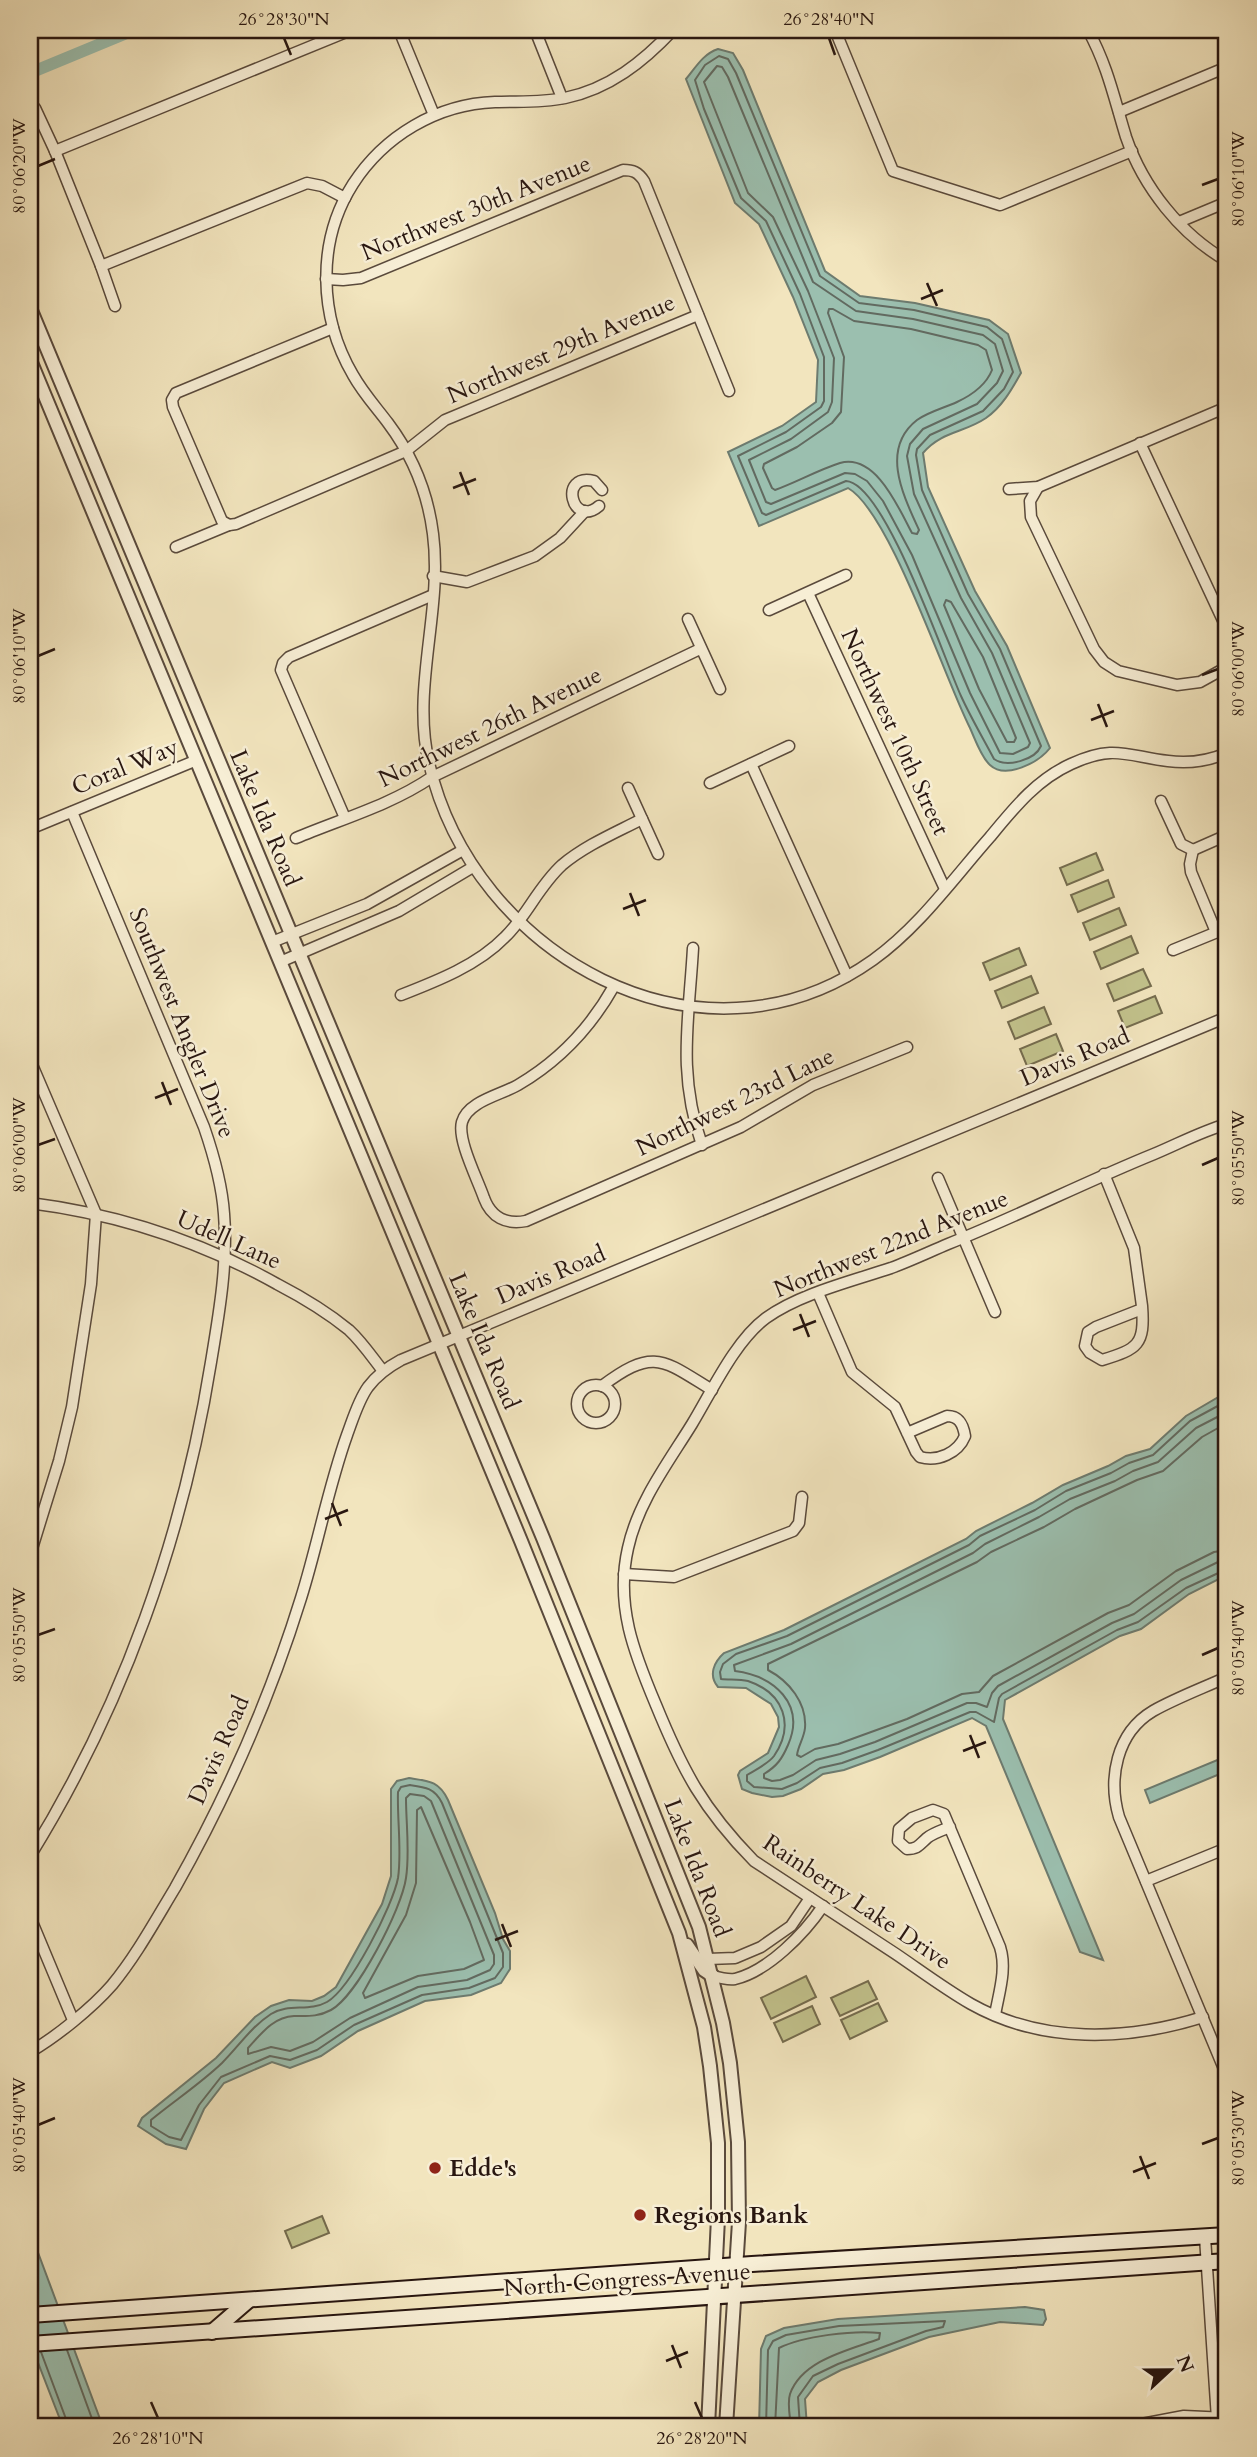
<svg xmlns="http://www.w3.org/2000/svg" width="1257" height="2457" font-family="Cardo,serif">
<rect width="100%" height="100%" fill="#f2e5be"/>
<filter id="stains"><feTurbulence type="fractalNoise" baseFrequency=".00286" numOctaves="4"/><feColorMatrix values="0 0 0 0 .2 0 0 0 0 .09 0 0 0 0 .02 0 0 0 .5 -.17"/></filter>
<radialGradient id="worn" r=".72"><stop offset=".6" stop-color="#630" stop-opacity="0"/><stop offset="1" stop-color="#630" stop-opacity=".3"/></radialGradient>
<g fill="#c2c28c" stroke="#756c4e" stroke-width="2">
<path d="M1096,853L1103,870L1067,885L1060,868Z"/>
<path d="M1108,880L1114,897L1078,912L1071,895Z"/>
<path d="M1119,908L1126,925L1090,940L1083,923Z"/>
<path d="M1131,936L1138,953L1101,969L1094,952Z"/>
<path d="M1019,948L1026,965L990,980L983,963Z"/>
<path d="M1143,969L1151,986L1114,1001L1107,984Z"/>
<path d="M1031,976L1038,993L1002,1008L995,991Z"/>
<path d="M1155,996L1162,1013L1125,1028L1118,1011Z"/>
<path d="M1044,1007L1051,1024L1015,1039L1008,1022Z"/>
<path d="M1056,1034L1063,1051L1027,1066L1020,1049Z"/>
<path d="M806,1976L816,1997L771,2019L761,1998Z"/>
<path d="M868,1981L877,1999L840,2016L831,1998Z"/>
<path d="M878,2003L887,2021L850,2039L841,2020Z"/>
<path d="M812,2006L820,2024L783,2042L774,2023Z"/>
<path d="M322,2216L329,2233L292,2248L285,2231Z"/>
</g>
<g fill="#9bbfaf" stroke="#6d7b6f" stroke-width="2">
<path d="M718,49L733,53L743,70L825,271L860,296L915,303L989,320L1008,334L1021,373C1012,389 1002,407 986,418C964,433 942,431 923,453L928,487L975,591L1007,646L1050,748C1039,762 1006,780 990,765C981,757 975,739 970,728C944,677 890,512 848,488L759,526L728,452L782,426L816,402L818,360L793,297L759,224L735,203L686,79C696,67 703,54 718,49Z"/>
<path d="M1227,1392V1575L1189,1594L1141,1629L1120,1636L1005,1700L1003,1719L1103,1960L1080,1952L986,1726L972,1718L880,1757L844,1770L823,1774L801,1789L783,1796L772,1797L752,1793L742,1789L738,1775L740,1771L768,1753L779,1727L778,1717L771,1704L746,1688L718,1687C708,1675 714,1662 724,1653L784,1630L966,1539L976,1531L1032,1503L1063,1485L1108,1466L1126,1456L1150,1449L1186,1416Z"/>
<path d="M1227,1756V1771L1150,1803L1145,1790Z"/>
<path d="M409,1778C429,1781 439,1781 448,1800L495,1913L503,1939L510,1951V1969L501,1983L471,1995L425,2001L358,2031L321,2056L290,2068L272,2062L224,2083L204,2109L186,2149L166,2144L138,2126L142,2118L216,2058L255,2017L271,2006L289,2000L312,2001L324,1996L336,1987L382,1904L391,1876V1789L397,1781Z"/>
<path d="M30,2231L103,2427H63L30,2342Z"/>
<path d="M1025,2307L1044,2310L1046,2319L1043,2325L1000,2322L929,2337L841,2370L818,2382L805,2399L807,2427H759L761,2349L766,2336L784,2328L838,2319Z"/>
</g>
<g fill="none" stroke-linecap="round" stroke-linejoin="round">
<g stroke="#626a60" stroke-width="2">
<path d="M719,56L728,59L736,73L820,276L859,303L914,310L987,327L1002,339L1013,372L1004,389L983,411L930,435L917,449L916,455L922,490L968,594L1000,649L1041,746C1035,760 1007,768 994,759C983,738 971,718 961,696C944,659 885,483 846,481L766,515L762,513L738,456L786,432L821,407L824,401V357L800,294L766,221L741,198L704,109L695,80L705,65Z"/>
<path d="M717,66L722,67L728,77L813,282L856,311L913,319L983,335L995,344L1003,371L997,383L977,404L923,429L910,444L907,456L914,494L961,598L992,653L1030,743L1028,747L1013,754L1000,753L970,693L912,555L883,501L867,481L855,474L845,473L771,504L766,502L749,460L791,439L828,412L832,402L834,358L808,291L773,217L748,193L704,82Z"/>
<path d="M829,309H833L854,321L911,329L978,345L986,350L992,370C986,385 972,395 957,402C944,408 928,412 917,420C880,449 903,495 919,530L917,534L912,533C899,509 876,453 840,463C818,470 797,482 775,490L772,488L763,468L764,464L797,447L832,423L841,412L844,357L828,313Z"/>
<path d="M946,600L951,602L983,657L1016,738L1014,742H1007L979,689L944,605Z"/>
<path d="M1227,1401L1190,1421L1153,1455L1129,1463L1111,1473L1066,1491L1035,1510L980,1536L969,1545L787,1636L736,1654L723,1664L720,1672L721,1679C729,1680 739,1679 748,1681C784,1693 795,1725 774,1756C768,1764 755,1770 747,1775V1781L754,1787L782,1789L797,1783L820,1768L842,1763L878,1750L970,1712H976L994,1722L999,1698L1002,1694L1117,1630L1138,1622L1186,1588L1227,1569"/>
<path d="M1227,1412L1196,1428L1158,1462L1133,1471L1115,1481L1070,1499L1039,1517L985,1544L973,1553L791,1644L734,1665L735,1671C774,1676 806,1704 788,1745C782,1759 777,1766 764,1774V1778L772,1781L780,1780L793,1775L816,1760L840,1754L875,1742L967,1703H976L987,1707L992,1693L998,1686L1112,1623L1134,1614L1181,1580L1218,1562L1227,1560"/>
<path d="M1227,1423L1202,1437L1163,1471L1137,1480L1075,1509L1044,1527L991,1552L977,1562L768,1664V1670C789,1681 807,1703 805,1728C804,1738 798,1746 797,1755L801,1757L815,1749L838,1744L907,1719L962,1694L979,1692L993,1676L1108,1613L1129,1605L1176,1571L1214,1552L1227,1550"/>
<path d="M410,1785C425,1787 435,1788 442,1803L503,1953V1967L495,1978L469,1988L422,1995L354,2025L317,2050L290,2060L270,2056L221,2077L199,2105L181,2140L169,2137L151,2126V2120C174,2101 200,2084 222,2063C238,2047 251,2027 271,2014C289,2003 309,2012 327,2002C351,1988 393,1905 398,1878C402,1853 397,1818 398,1792L401,1787Z"/>
<path d="M410,1794L424,1796L431,1801L494,1955V1964L490,1970L467,1980L418,1987L350,2018L313,2042L290,2051L271,2047L248,2054V2048C261,2034 273,2017 294,2016C308,2016 318,2017 331,2010C357,1996 402,1908 406,1878C410,1852 406,1824 406,1798Z"/>
<path d="M421,1807L470,1922L484,1960L464,1969L418,1976L365,1998L363,1993L406,1915L416,1883L417,1810Z"/>
<path d="M67,2350L95,2427"/>
<path d="M41,2352L69,2427"/>
<path d="M766,2427L768,2350L773,2341L786,2335L839,2326L945,2321L943,2327L926,2331L838,2364L813,2376L798,2397L800,2427"/>
<path d="M775,2427L779,2348C803,2336 854,2330 880,2333L879,2339C849,2350 802,2360 790,2394C787,2403 790,2417 791,2427"/>
</g>
<path stroke="#9bbfaf" stroke-width="12" d="M30,73L134,30"/>
<g stroke="#5a4a3c" stroke-width="13">
<g id="minor">
<path d="M399,30L434,115"/>
<path d="M535,30L562,98"/>
<path d="M673,30C643,62 609,89 565,98C541,103 518,101 495,102C437,104 384,136 353,184C316,242 319,317 353,375C363,393 376,407 388,423C412,455 428,494 433,534C443,610 411,688 429,763C473,955 700,1083 873,960C919,927 953,879 990,837C1014,808 1036,780 1071,764C1114,744 1127,756 1168,761C1189,764 1208,761 1227,753"/>
<path d="M835,30L893,171L1000,205L1132,151"/>
<path d="M1088,30C1108,67 1114,98 1126,137C1143,187 1181,235 1227,261"/>
<path d="M35,108L55,151L101,266L115,306"/>
<path d="M1119,112L1227,67"/>
<path d="M55,151L351,30"/>
<path d="M1179,222L1227,202"/>
<path d="M101,266L307,183L322,186L345,198"/>
<path d="M326,279L343,280L361,278L623,170C633,170 638,172 644,181L729,391"/>
<path d="M1140,443L1227,629"/>
<path d="M1038,487L1030,501L1031,517L1094,649L1104,662L1118,671L1177,685L1200,682L1227,667"/>
<path d="M1009,489L1038,487L1227,407"/>
<path d="M599,506C572,529 558,472 594,481L602,490"/>
<path d="M229,525L222,521L173,407L172,400L176,393L333,328"/>
<path d="M176,547L229,525L236,524L406,451L445,420L698,315"/>
<path d="M433,576L467,582L535,556L560,538L585,511"/>
<path d="M808,593L945,889"/>
<path d="M769,610L846,575"/>
<path d="M688,619L720,689"/>
<path d="M751,764L847,976"/>
<path d="M710,783L789,746"/>
<path d="M628,788L658,854"/>
<path d="M1161,801L1181,844L1193,850"/>
<path d="M345,818L281,670L283,663L289,657L433,595"/>
<path d="M30,829L197,760"/>
<path d="M296,838C341,819 391,805 432,777L700,649"/>
<path d="M1193,850L1190,864L1191,872L1216,932"/>
<path d="M1193,850L1227,835"/>
<path d="M272,942L367,904L463,850"/>
<path d="M693,948C689,1020 677,1073 702,1145"/>
<path d="M1173,950L1227,928"/>
<path d="M280,962L399,911L473,867"/>
<path d="M614,986C591,1027 559,1061 518,1085C501,1095 468,1101 462,1122C457,1140 478,1180 484,1198C491,1217 506,1225 526,1221L741,1127L813,1085L907,1047"/>
<path d="M401,995C437,981 478,965 505,937C527,916 538,887 562,865C586,845 615,833 642,819"/>
<path d="M30,1060L96,1214L91,1284L72,1407L59,1461L30,1555"/>
<path d="M1104,1174L1134,1248L1142,1306C1145,1345 1138,1349 1102,1360L1090,1353L1085,1346L1088,1332L1096,1327L1142,1309"/>
<path d="M938,1178L995,1312"/>
<path d="M30,1203C117,1214 200,1241 277,1284C302,1297 327,1312 349,1330C362,1342 372,1357 383,1371"/>
<path d="M818,1293L852,1372L895,1407L916,1452L920,1457C938,1462 958,1453 965,1436C963,1424 959,1416 947,1416L907,1433"/>
<circle cx="596" cy="1404" r="19"/>
<path d="M602,1386C654,1347 663,1360 712,1390"/>
<path d="M624,1574L674,1577L793,1531L799,1523L802,1497"/>
<path d="M1227,1677C1203,1688 1176,1698 1153,1711C1116,1733 1108,1779 1119,1817L1227,2076"/>
<path d="M950,1827C943,1830 933,1833 927,1838C919,1845 918,1849 907,1849L898,1841L899,1829L912,1818L933,1810L944,1814L1000,1947C1007,1969 999,1992 995,2015"/>
<path d="M30,1856C123,1706 183,1537 211,1362C219,1314 228,1263 224,1214C222,1184 214,1156 204,1127L72,812"/>
<path d="M1146,1881L1227,1848"/>
<path d="M30,1917L73,2020"/>
<path d="M708,1959L735,1958L761,1947L791,1926L810,1898"/>
<path d="M713,1976C720,1978 728,1980 735,1979C768,1971 804,1934 823,1906"/>
<path d="M1203,2017C1127,2041 1042,2044 971,2004C945,1989 921,1971 896,1954C848,1923 801,1892 754,1861C703,1809 683,1771 656,1705C634,1653 615,1605 628,1548C638,1502 668,1463 692,1424C712,1391 735,1341 766,1318C799,1294 852,1281 891,1268C910,1261 929,1252 948,1244C1018,1216 1085,1182 1154,1154C1178,1144 1202,1131 1227,1124"/>
<path d="M30,2052C56,2037 92,2008 112,1985C136,1956 155,1921 175,1888C227,1796 270,1698 301,1598C318,1544 328,1488 347,1435C353,1419 358,1401 368,1387C377,1375 388,1367 401,1360L1227,1017"/>
<path d="M1225,2235L1227,2273"/>
<path d="M1205,2237L1217,2419"/>
<path d="M1126,2427L1184,2416L1227,2418"/>
<path d="M1190,2427L1205,2419"/>
</g>
</g>
<g stroke="#5a4a3c" stroke-width="16">
<g id="tertiary">
<path d="M30,308L543,1538L699,1927L723,2023L730,2063L738,2142L739,2222L726,2427"/>
<path d="M30,360L521,1541L679,1933L704,2027L710,2066L718,2143V2218L708,2427"/>
<path d="M687,1945L704,1970L713,1976"/>
</g>
</g>
<g stroke="#281610" stroke-width="18">
<g id="secondary">
<path d="M30,2315L752,2264L1227,2235"/>
<path d="M212,2332L249,2300"/>
<path d="M30,2344L1227,2261"/>
</g>
</g>
<use href="#minor" stroke="#f7eed5" stroke-width="10"/>
<use href="#tertiary" stroke="#f7eed5" stroke-width="12"/>
<use href="#secondary" stroke="#f7eed5" stroke-width="14"/>
</g>
<path fill="none" stroke="#281610" stroke-width="2.5" d="M284,38L291,55M829,38L835,55M38,166L55,159M1202,185L1218,179M927,283L937,306M921,299L943,290M460,472L469,495M453,488L476,479M38,656L55,649M1202,675L1218,669M1098,704L1107,727M1091,720L1114,711M630,893L639,916M623,909L646,900M162,1082L171,1105M155,1098L178,1089M38,1145L55,1139M1202,1165L1218,1158M800,1314L809,1337M793,1330L816,1321M332,1503L341,1526M325,1519L348,1510M38,1635L55,1629M1202,1655L1218,1648M970,1735L979,1758M963,1751L986,1742M502,1924L511,1947M495,1940L518,1931M38,2125L55,2118M1202,2144L1218,2138M1140,2156L1149,2179M1133,2172L1156,2163M672,2345L681,2368M666,2361L688,2352M151,2402L158,2418M695,2402L702,2418"/>
<g fill="#8f2418" stroke="#f7eed5" stroke-width="2.5">
<circle cx="435" cy="2168" r="7"/>
<circle cx="640" cy="2215" r="7"/>
</g>
<g text-anchor="middle" dominant-baseline="central" stroke-width="5" stroke-linejoin="round" paint-order="stroke">
<g font-size="24" fill="#281610" stroke="#f7eed5">
<text transform="translate(476 208) rotate(-22)">Northwest 30th Avenue</text>
<text transform="translate(561 349) rotate(-23)">Northwest 29th Avenue</text>
<text transform="translate(490 727) rotate(-26)">Northwest 26th Avenue</text>
<text transform="translate(895 732) rotate(65)">Northwest 10th Street</text>
<text transform="translate(125 767) rotate(-22)">Coral Way</text>
<text transform="translate(265 818) rotate(67)">Lake Ida Road</text>
<text transform="translate(182 1023) rotate(68)">Southwest Angler Drive</text>
<text transform="translate(1075 1057) rotate(-23)">Davis Road</text>
<text transform="translate(735 1102) rotate(-26)">Northwest 23rd Lane</text>
<text transform="translate(229 1240) rotate(24)">Udell Lane</text>
<text transform="translate(891 1244) rotate(-22)">Northwest 22nd Avenue</text>
<text transform="translate(551 1275) rotate(-23)">Davis Road</text>
<text transform="translate(484 1341) rotate(67)">Lake Ida Road</text>
<text transform="translate(219 1750) rotate(-66)">Davis Road</text>
<text transform="translate(697 1868) rotate(69)">Lake Ida Road</text>
<text transform="translate(857 1902) rotate(34)">Rainberry Lake Drive</text>
<text transform="translate(627 2280) rotate(-4)">North Congress Avenue</text>
</g>
<g font-size="24" font-weight="bold" fill="#281610" stroke="#f7eed5" text-anchor="start">
<text x="449" y="2168">Edde's</text>
<text x="654" y="2215">Regions Bank</text>
</g>
</g>
<rect width="1257" height="2457" fill="none" stroke="#f2e5be" stroke-width="77"/>
<g transform="translate(1170 2370) rotate(68)" stroke="#f7eed5" stroke-width="5" paint-order="stroke">
<path d="M0-5L12 26L0 18L-12 26Z" fill="#281610"/>
<text y="-10" font-size="19" font-weight="bold" text-anchor="middle" fill="#281610">N</text>
</g>
<rect x="38" y="38" width="1180" height="2380" fill="none" stroke="#281610" stroke-width="2.5"/>
<g font-size="18" text-anchor="middle" fill="#281610">
<text x="284" y="25">26°28'30"N</text>
<text x="829" y="25">26°28'40"N</text>
<text transform="translate(19 166) rotate(-90)" y="6">80°06'20"W</text>
<text transform="translate(1238 179) rotate(-90)" y="6">80°06'10"W</text>
<text transform="translate(19 656) rotate(-90)" y="6">80°06'10"W</text>
<text transform="translate(1238 669) rotate(-90)" y="6">80°06'00"W</text>
<text transform="translate(19 1145) rotate(-90)" y="6">80°06'00"W</text>
<text transform="translate(1238 1158) rotate(-90)" y="6">80°05'50"W</text>
<text transform="translate(19 1635) rotate(-90)" y="6">80°05'50"W</text>
<text transform="translate(1238 1648) rotate(-90)" y="6">80°05'40"W</text>
<text transform="translate(19 2125) rotate(-90)" y="6">80°05'40"W</text>
<text transform="translate(1238 2138) rotate(-90)" y="6">80°05'30"W</text>
<text x="158" y="2444">26°28'10"N</text>
<text x="702" y="2444">26°28'20"N</text>
</g>
<rect width="100%" height="100%" filter="url(#stains)"/>
<rect width="100%" height="100%" fill="url(#worn)"/>
</svg>
